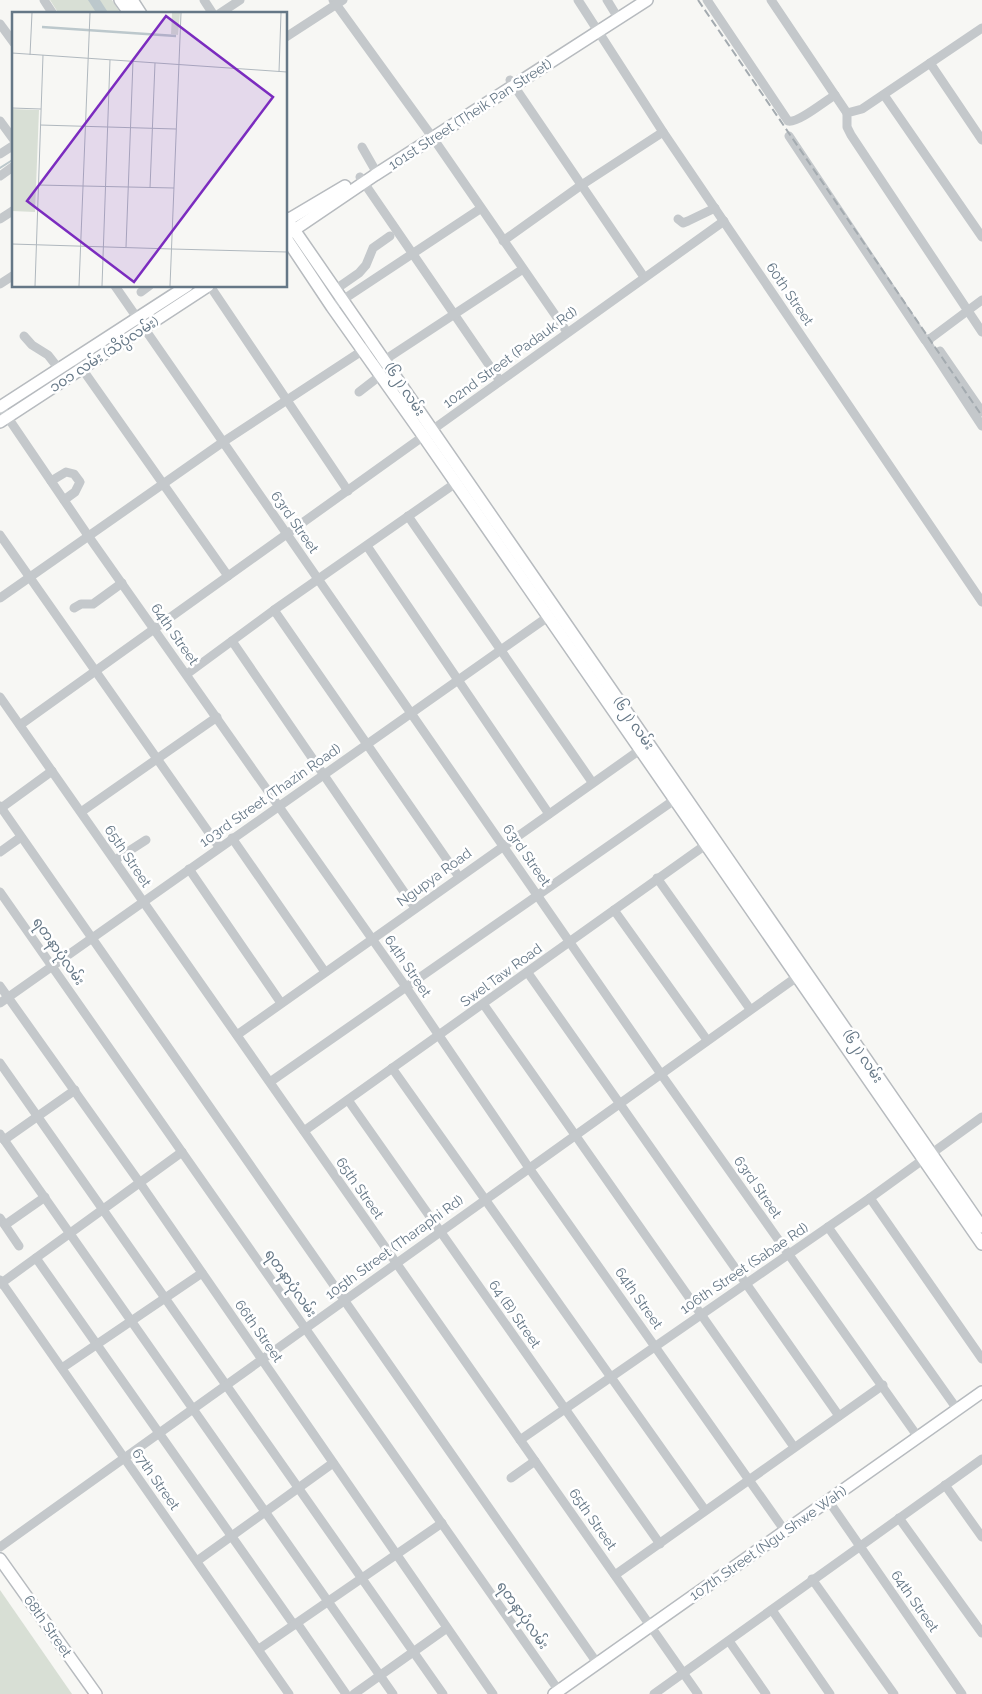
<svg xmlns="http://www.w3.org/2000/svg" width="982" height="1694" font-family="Raleway,'Noto Sans Myanmar',sans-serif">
<rect width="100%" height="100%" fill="#f7f7f4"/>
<g fill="#d8dfd5">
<path d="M50,0H112L121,14H59Z"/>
<path d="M0,1590L72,1694H0Z"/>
</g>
<path fill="#bcc8cc" d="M88,0H100L109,14H97Z"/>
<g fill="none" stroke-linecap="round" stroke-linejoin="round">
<path stroke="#bcc8cc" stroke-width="2" d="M0,168L14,159"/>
<g stroke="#b7bbbf" stroke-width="14">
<g id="major">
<path d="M120,0L130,14"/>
<path d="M132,0L141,14"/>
<path d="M286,218L982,1227"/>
<path d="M286,221L345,186"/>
<path d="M288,234L375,175L647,0"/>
<path d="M286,238L332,307L424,437L982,1244"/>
<path d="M0,407L187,286"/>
<path d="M0,422L208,286"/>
<path d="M0,1559L96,1694"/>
<path d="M554,1694L982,1392"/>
</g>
</g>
<g stroke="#c4c8cb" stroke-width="9">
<path d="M44,0L53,14"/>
<path d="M204,0L213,14"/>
<path d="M333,0L433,138L567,332"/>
<path d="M578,0L663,132L982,602"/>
<path d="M607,0L615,13"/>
<path d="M707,0L788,121C797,124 825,101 835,95"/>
<path d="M771,0L847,113"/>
<path d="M219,14L240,0"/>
<path d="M0,24L14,43"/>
<path d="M982,28L862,109L847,113V127L851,135L982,332"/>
<path d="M286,37L343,0"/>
<path d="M930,63L982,140"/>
<path d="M510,80L644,277"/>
<path d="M884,95L982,237"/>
<path d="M0,121L14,140"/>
<path d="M789,136L925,340L931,338L982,300"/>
<path d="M362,147L374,168"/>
<path d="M0,154L14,145"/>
<path d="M0,176L14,166"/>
<path d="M360,177L500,381"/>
<path d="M0,219L14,210"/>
<path d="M678,219L683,223L688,221L715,208"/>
<path d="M503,241L580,186L663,132"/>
<path d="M0,284L14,275"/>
<path d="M115,286L661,1074L918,1437"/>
<path d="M210,286L348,491"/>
<path d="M336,289L359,273L366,265L373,248L390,236"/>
<path d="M141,292L149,286"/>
<path d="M338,303L480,209"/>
<path d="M24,336L32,345L48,355L59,369"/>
<path d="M926,341L982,426"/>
<path d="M940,351L982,412"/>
<path d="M78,363L228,576"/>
<path d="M380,363L523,269"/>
<path d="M359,392L390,368"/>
<path d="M0,406L89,537L406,987L529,1168L785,1531"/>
<path d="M51,481L66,472L74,474L80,482L75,492L64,500"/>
<path d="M408,516L592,782"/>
<path d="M0,535L219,847"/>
<path d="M367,546L549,814"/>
<path d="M0,598L223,442L374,343"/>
<path d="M74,608L81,604H93L122,583"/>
<path d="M274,610L459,877"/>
<path d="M232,641L415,908"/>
<path d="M187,674L274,610L460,480"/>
<path d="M0,697L698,1694"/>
<path d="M20,725L724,221"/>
<path d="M0,806L597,1663"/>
<path d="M1,808L52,771"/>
<path d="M81,812L217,717"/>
<path d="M232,838L325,972"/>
<path d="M0,852L21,837"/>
<path d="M115,860L146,840"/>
<path d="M189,869L281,1003"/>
<path d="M657,878L750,1009"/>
<path d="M0,892L559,1691"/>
<path d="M614,910L707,1040"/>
<path d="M528,973L839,1416"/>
<path d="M0,986L140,1183L493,1694"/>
<path d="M0,1003L552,614"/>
<path d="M484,1005L794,1447"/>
<path d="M237,1035L644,747"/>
<path d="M0,1063L443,1694"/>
<path d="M392,1068L705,1510"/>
<path d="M270,1082L680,796"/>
<path d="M348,1100L660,1544"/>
<path d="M304,1131L711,841"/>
<path d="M0,1134L393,1694"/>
<path d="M4,1140L75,1090"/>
<path d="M870,1198L982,1359"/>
<path d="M0,1218L19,1246"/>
<path d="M5,1225L45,1197"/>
<path d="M828,1227L957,1409"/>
<path d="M36,1258L294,1625"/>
<path d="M0,1280L289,1694"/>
<path d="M0,1284L182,1152"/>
<path d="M62,1368L202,1273"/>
<path d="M520,1440L870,1198L982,1117"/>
<path d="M511,1478L535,1461"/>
<path d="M945,1485L982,1537"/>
<path d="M828,1500L962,1694"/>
<path d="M899,1518L982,1633"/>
<path d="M0,1547L801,974"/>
<path d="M197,1561L333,1463"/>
<path d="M615,1575L883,1385"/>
<path d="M812,1579L894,1694"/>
<path d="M772,1610L830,1694"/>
<path d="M297,1623L346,1694"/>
<path d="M729,1641L766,1694"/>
<path d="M259,1649L442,1523"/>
<path d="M354,1694L447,1628"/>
<path d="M654,1694L982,1459"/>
</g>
<use href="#major" stroke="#fff" stroke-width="11"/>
<path stroke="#a4abb0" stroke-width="2" stroke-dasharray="8 4" stroke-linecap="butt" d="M698,0L982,416"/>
</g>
<g text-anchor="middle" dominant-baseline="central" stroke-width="5" stroke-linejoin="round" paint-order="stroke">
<g font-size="14" fill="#657786" stroke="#fff">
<text transform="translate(470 114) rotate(-33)">101st Street (Theik Pan Street)</text>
<text transform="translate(790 294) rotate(56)">60th Street</text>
<text transform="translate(104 354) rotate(-33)">၁၀၁ လမ်း (သိပ္ပံလမ်း)</text>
<text transform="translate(510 357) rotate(-36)">102nd Street (Padauk Rd)</text>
<text transform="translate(405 389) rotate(56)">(၆၂) လမ်း</text>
<text transform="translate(295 522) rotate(55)">63rd Street</text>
<text transform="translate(175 634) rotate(55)">64th Street</text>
<text transform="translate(634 723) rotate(55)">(၆၂) လမ်း</text>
<text transform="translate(270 795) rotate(-35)">103rd Street (Thazin Road)</text>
<text transform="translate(527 855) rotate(55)">63rd Street</text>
<text transform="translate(128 856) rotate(56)">65th Street</text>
<text transform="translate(434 877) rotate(-36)">Ngupya Road</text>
<text transform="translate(59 951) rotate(55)">ရတနာပုံလမ်း</text>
<text transform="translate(408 966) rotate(56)">64th Street</text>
<text transform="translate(501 975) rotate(-36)">Swel Taw Road</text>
<text transform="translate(863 1056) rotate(56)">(၆၂) လမ်း</text>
<text transform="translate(758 1187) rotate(55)">63rd Street</text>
<text transform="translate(360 1188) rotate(55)">65th Street</text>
<text transform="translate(394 1247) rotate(-36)">105th Street (Tharaphi Rd)</text>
<text transform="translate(744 1268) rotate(-34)">106th Street (Sabae Rd)</text>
<text transform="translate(291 1283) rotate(55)">ရတနာပုံလမ်း</text>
<text transform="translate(639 1298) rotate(55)">64th Street</text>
<text transform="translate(515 1314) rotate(55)">64 (B) Street</text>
<text transform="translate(259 1331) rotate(55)">66th Street</text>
<text transform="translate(156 1479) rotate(55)">67th Street</text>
<text transform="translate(593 1519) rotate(55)">65th Street</text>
<text transform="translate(768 1543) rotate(-35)">107th Street (Ngu Shwe Wah)</text>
<text transform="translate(915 1601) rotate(55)">64th Street</text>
<text transform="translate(523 1615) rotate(55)">ရတနာပုံလမ်း</text>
<text transform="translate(48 1626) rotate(55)">68th Street</text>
</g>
</g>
<g transform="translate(12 12)">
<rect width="275" height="275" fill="#f7f7f4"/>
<path d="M160,1H168L166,23L159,22ZM0,97L27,98L23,200L0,199Z" fill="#d8dfd5"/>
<path fill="none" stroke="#bcc8cc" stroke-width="2.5" d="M30,15L164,24"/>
<path fill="none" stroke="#b0b8be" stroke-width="1" d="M0,41L275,60M18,43L20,1M267,60L269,1M0,96L29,97M28,113L164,117M26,173L162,176M138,176L143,51M0,232L160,237M114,235L121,49M160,237L275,240M23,274L31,43M67,274L78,1M90,274L98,48M158,274L169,1"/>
<path fill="#7b2cbf" fill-opacity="0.15" stroke="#7b2cbf" stroke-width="2.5" d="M154,4L261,85L122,270L15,189Z"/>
<rect width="275" height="275" fill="none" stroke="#657786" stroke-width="2.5"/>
</g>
</svg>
